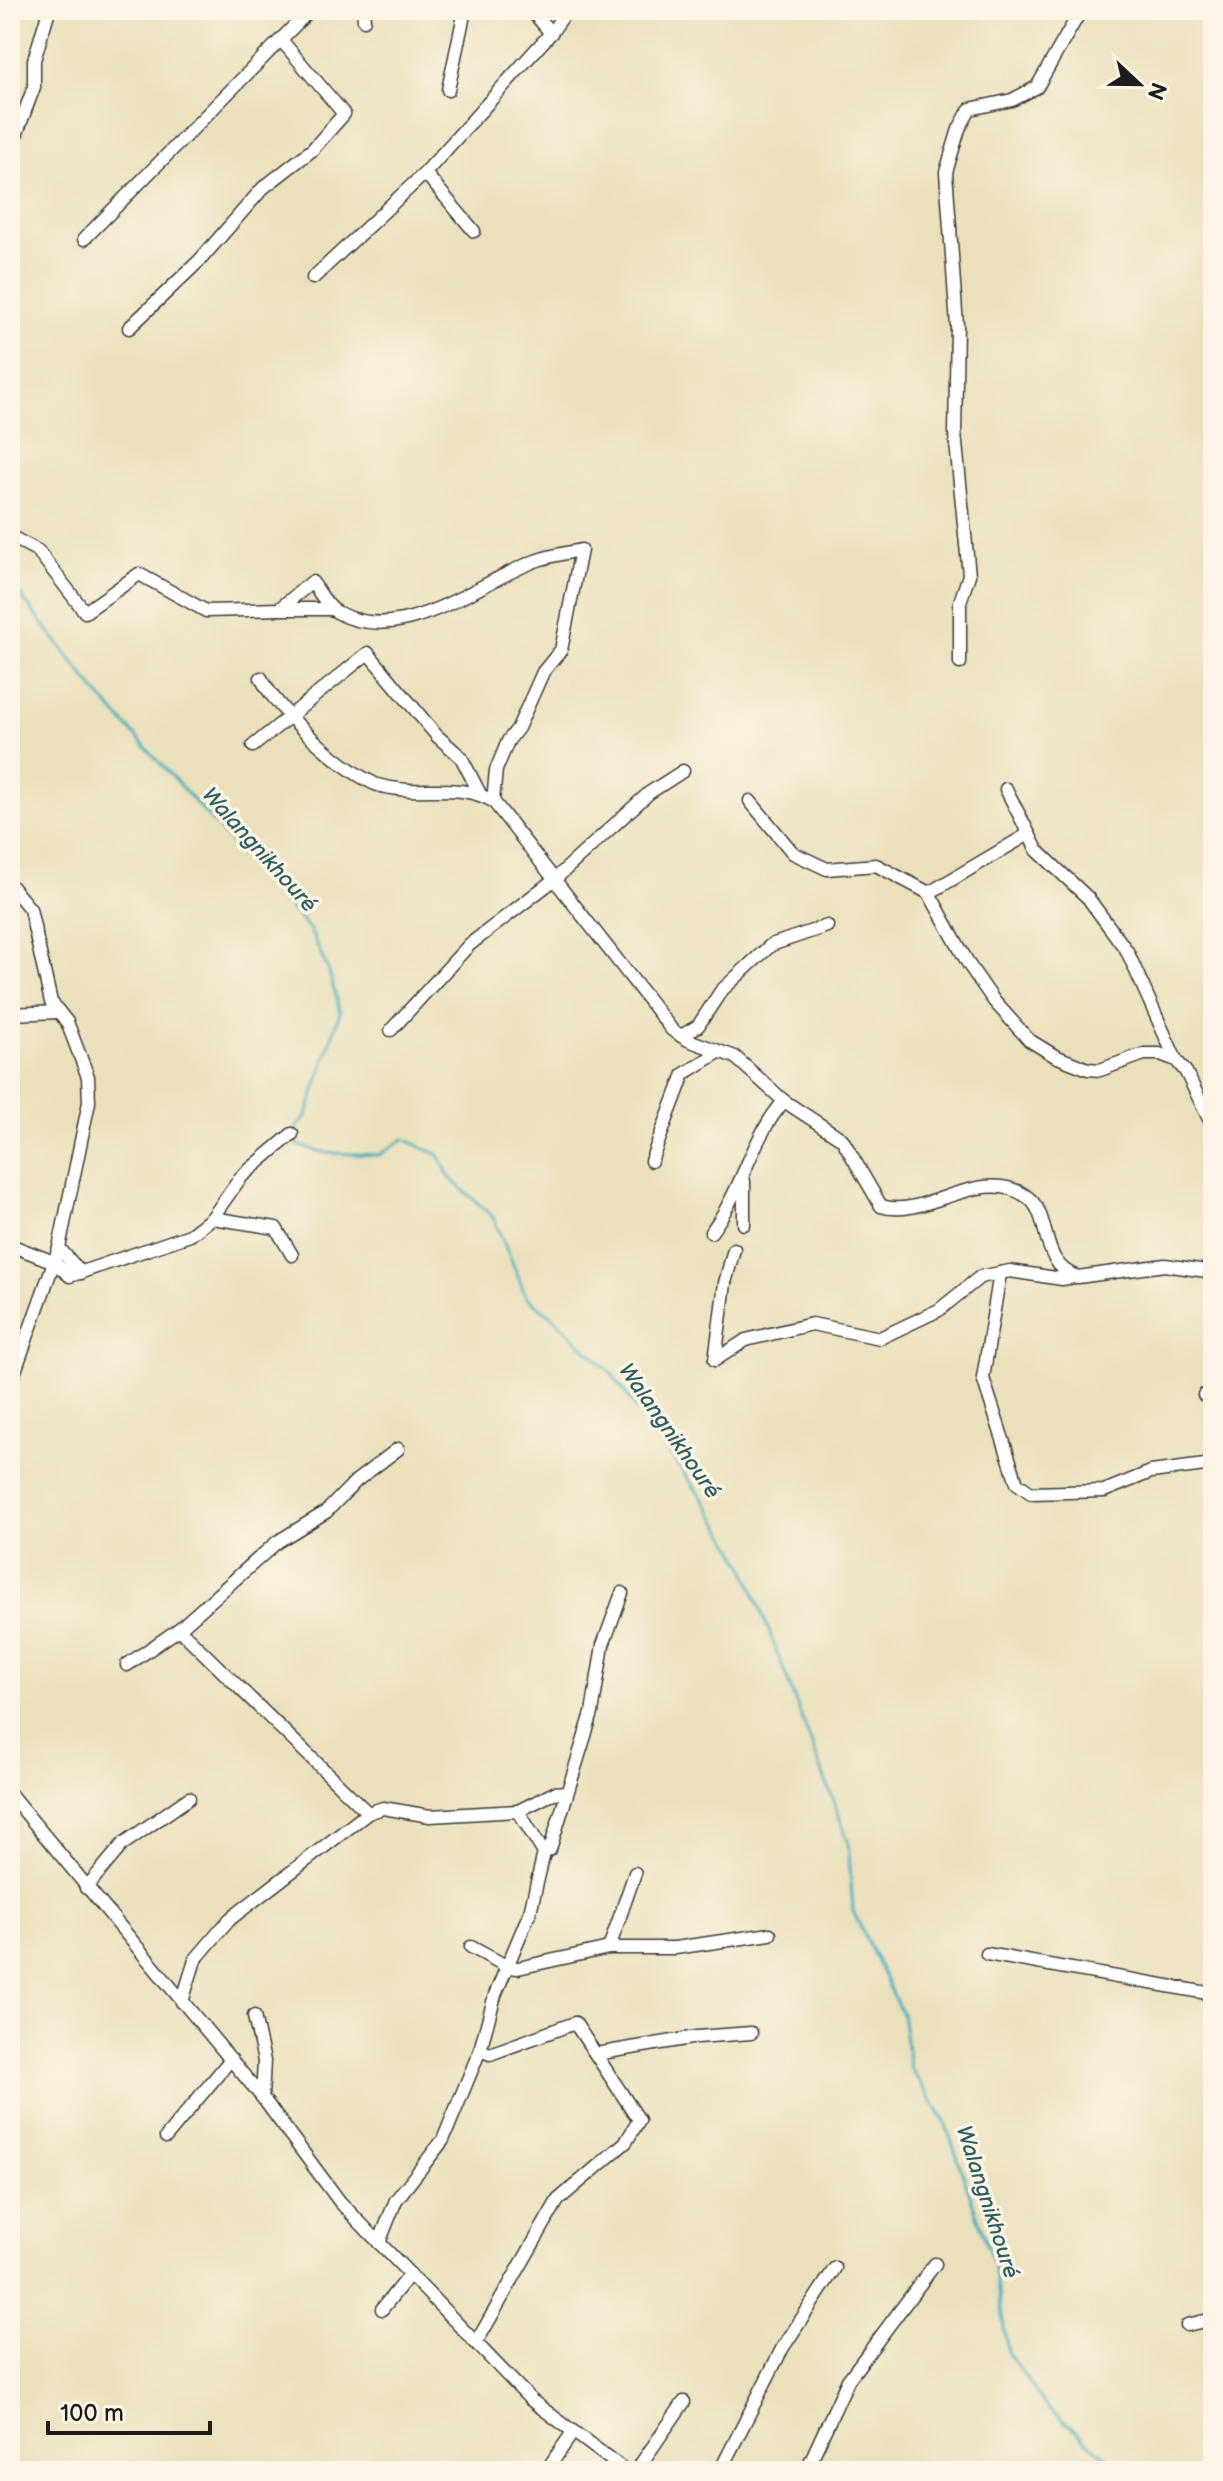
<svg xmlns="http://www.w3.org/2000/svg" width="1223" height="2481" font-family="'Balsamiq Sans',sans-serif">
<rect width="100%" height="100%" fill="#fcf5e5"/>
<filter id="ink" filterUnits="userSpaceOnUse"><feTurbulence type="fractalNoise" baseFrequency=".0125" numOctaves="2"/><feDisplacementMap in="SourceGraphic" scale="16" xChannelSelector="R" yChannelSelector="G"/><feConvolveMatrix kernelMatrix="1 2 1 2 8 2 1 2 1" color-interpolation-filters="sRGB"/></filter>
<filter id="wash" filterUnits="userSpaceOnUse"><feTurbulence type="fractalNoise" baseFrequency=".006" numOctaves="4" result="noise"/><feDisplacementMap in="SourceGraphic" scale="32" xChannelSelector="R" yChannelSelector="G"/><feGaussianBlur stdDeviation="1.8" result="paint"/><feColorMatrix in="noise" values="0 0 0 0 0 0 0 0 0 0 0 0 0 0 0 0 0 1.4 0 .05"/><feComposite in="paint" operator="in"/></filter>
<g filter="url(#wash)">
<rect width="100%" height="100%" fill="#eae0bc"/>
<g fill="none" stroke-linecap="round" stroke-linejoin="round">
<g stroke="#3eadba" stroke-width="3">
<path d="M10,582L98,694L310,930L329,972L340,1012L307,1115L293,1132"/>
<path d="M295,1139L299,1146L326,1153L379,1155L404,1139L439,1155L450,1178L493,1217L527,1298L551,1315L611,1373L711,1510L744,1565L848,1840L853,1911L902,2014L910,2067L945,2122L994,2265L1008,2353L1048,2409L1124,2471"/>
</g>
</g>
</g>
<g filter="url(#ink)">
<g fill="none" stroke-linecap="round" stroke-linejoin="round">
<g stroke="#3b3934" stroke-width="15">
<g id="minor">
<path d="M363,10L364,20"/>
<path d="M551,33L567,10"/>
<path d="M448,90L465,10"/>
<path d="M10,151L34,87V60L49,10"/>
<path d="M425,173L474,231"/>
<path d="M84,239L310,10"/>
<path d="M1210,250L1213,243"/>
<path d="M313,278L425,173L551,33L531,10"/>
<path d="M129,328L200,260L263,188L312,150L344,114L282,41"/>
<path d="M10,536L38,551L85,612L139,574L206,611L279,609L312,582C319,591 326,605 335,611C402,650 478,581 538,560C552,555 567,553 581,550L561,650L543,672L518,728L508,741L496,770L493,801"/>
<path d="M279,609H332"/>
<path d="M960,663V602L969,575L955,433L957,326L946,172L959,129L970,109L1012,100L1037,87L1081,10"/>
<path d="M261,678C278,711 339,767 373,783C382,788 399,789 409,790C439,791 466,786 493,801L672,1030L688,1040L735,1057L784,1101L842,1139L881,1206C924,1220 981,1165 1026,1196C1053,1213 1037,1264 1078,1277L1165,1265L1213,1272"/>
<path d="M253,746L368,653L437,736L461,757L480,794"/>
<path d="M1006,789L1037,850L1088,898L1127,951L1176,1060"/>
<path d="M750,801L793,853L827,869L876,865L929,893L969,965L994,1001L1029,1040L1055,1056L1088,1069L1100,1070L1144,1054H1160L1176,1060L1186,1072L1213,1127"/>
<path d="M10,885L30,909L51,1002L67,1022L88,1077L89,1102L59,1248L10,1385"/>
<path d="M929,893L1027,835"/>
<path d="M10,1014L58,1012"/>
<path d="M391,1030L469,945L555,879L649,793L683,771"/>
<path d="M681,1036L698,1026L721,991L771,945L827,926"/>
<path d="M651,1161L684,1074L719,1052"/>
<path d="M212,1218L276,1228L292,1255"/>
<path d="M744,1224V1181"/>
<path d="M711,1232C743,1190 750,1140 784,1101"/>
<path d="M10,1245L54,1262L70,1276L190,1235L212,1218L241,1177L292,1134"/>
<path d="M59,1248L81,1273"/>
<path d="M1000,1273L983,1378L1017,1483L1031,1493L1104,1491L1151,1472L1213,1464"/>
<path d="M715,1360L746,1340L812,1324L880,1338L939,1310L980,1277L1010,1271L1062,1279L1074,1277"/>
<path d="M715,1360L725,1283L734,1249"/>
<path d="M1204,1395L1213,1398"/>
<path d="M179,1629L368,1813L383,1808L430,1816L518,1811L554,1793L566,1792"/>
<path d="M127,1665L179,1629L277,1542L326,1512L356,1481L398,1449"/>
<path d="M10,1794L262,2097L340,2202L531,2400L626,2471"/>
<path d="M518,1811L544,1853"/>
<path d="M86,1888L123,1844L189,1798"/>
<path d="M471,1947L508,1967L518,1968L609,1948H675L770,1934"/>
<path d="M609,1948L635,1873"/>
<path d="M987,1954L1213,1994"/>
<path d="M182,2002L195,1960L230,1919L368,1813"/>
<path d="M254,2016L264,2061L262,2097"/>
<path d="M596,2054L697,2037L751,2033"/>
<path d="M166,2137L231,2059"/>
<path d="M379,2243L396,2200L443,2140L480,2050L495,1995L530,1912L544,1853L550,1849L592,1713L603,1645L622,1593"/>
<path d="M382,2309L410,2274"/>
<path d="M1187,2325L1213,2319"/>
<path d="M476,2343L558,2200L626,2142L639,2120L575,2023L490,2054L480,2050"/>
<path d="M546,2471L573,2432"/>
<path d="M636,2471L684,2402"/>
<path d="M720,2471L782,2349L835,2268"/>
<path d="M806,2471L848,2380L935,2264"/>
</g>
</g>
<use href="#minor" stroke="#fff" stroke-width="12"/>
</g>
</g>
<g text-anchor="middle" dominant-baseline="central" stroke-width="7" stroke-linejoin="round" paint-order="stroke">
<g font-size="22" font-style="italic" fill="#2b5d63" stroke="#fcf5e5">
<text transform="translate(259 850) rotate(48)">Walangnikhouré</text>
<text transform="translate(669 1431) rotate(55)">Walangnikhouré</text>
<text transform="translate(987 2202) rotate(72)">Walangnikhouré</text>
</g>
</g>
<rect width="1223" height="2481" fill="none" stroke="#fcf5e5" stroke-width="40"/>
<g transform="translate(1139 84) rotate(112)" stroke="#fcf5e5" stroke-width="6" paint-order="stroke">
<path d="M0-6L14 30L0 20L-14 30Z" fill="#1c1c1c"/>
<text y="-12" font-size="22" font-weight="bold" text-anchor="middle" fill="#1c1c1c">N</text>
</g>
<path d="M48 2421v12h162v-12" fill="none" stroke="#1c1c1c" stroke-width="4"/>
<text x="60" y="2421" font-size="24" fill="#1c1c1c" stroke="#fcf5e5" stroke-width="6" paint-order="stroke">100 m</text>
</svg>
